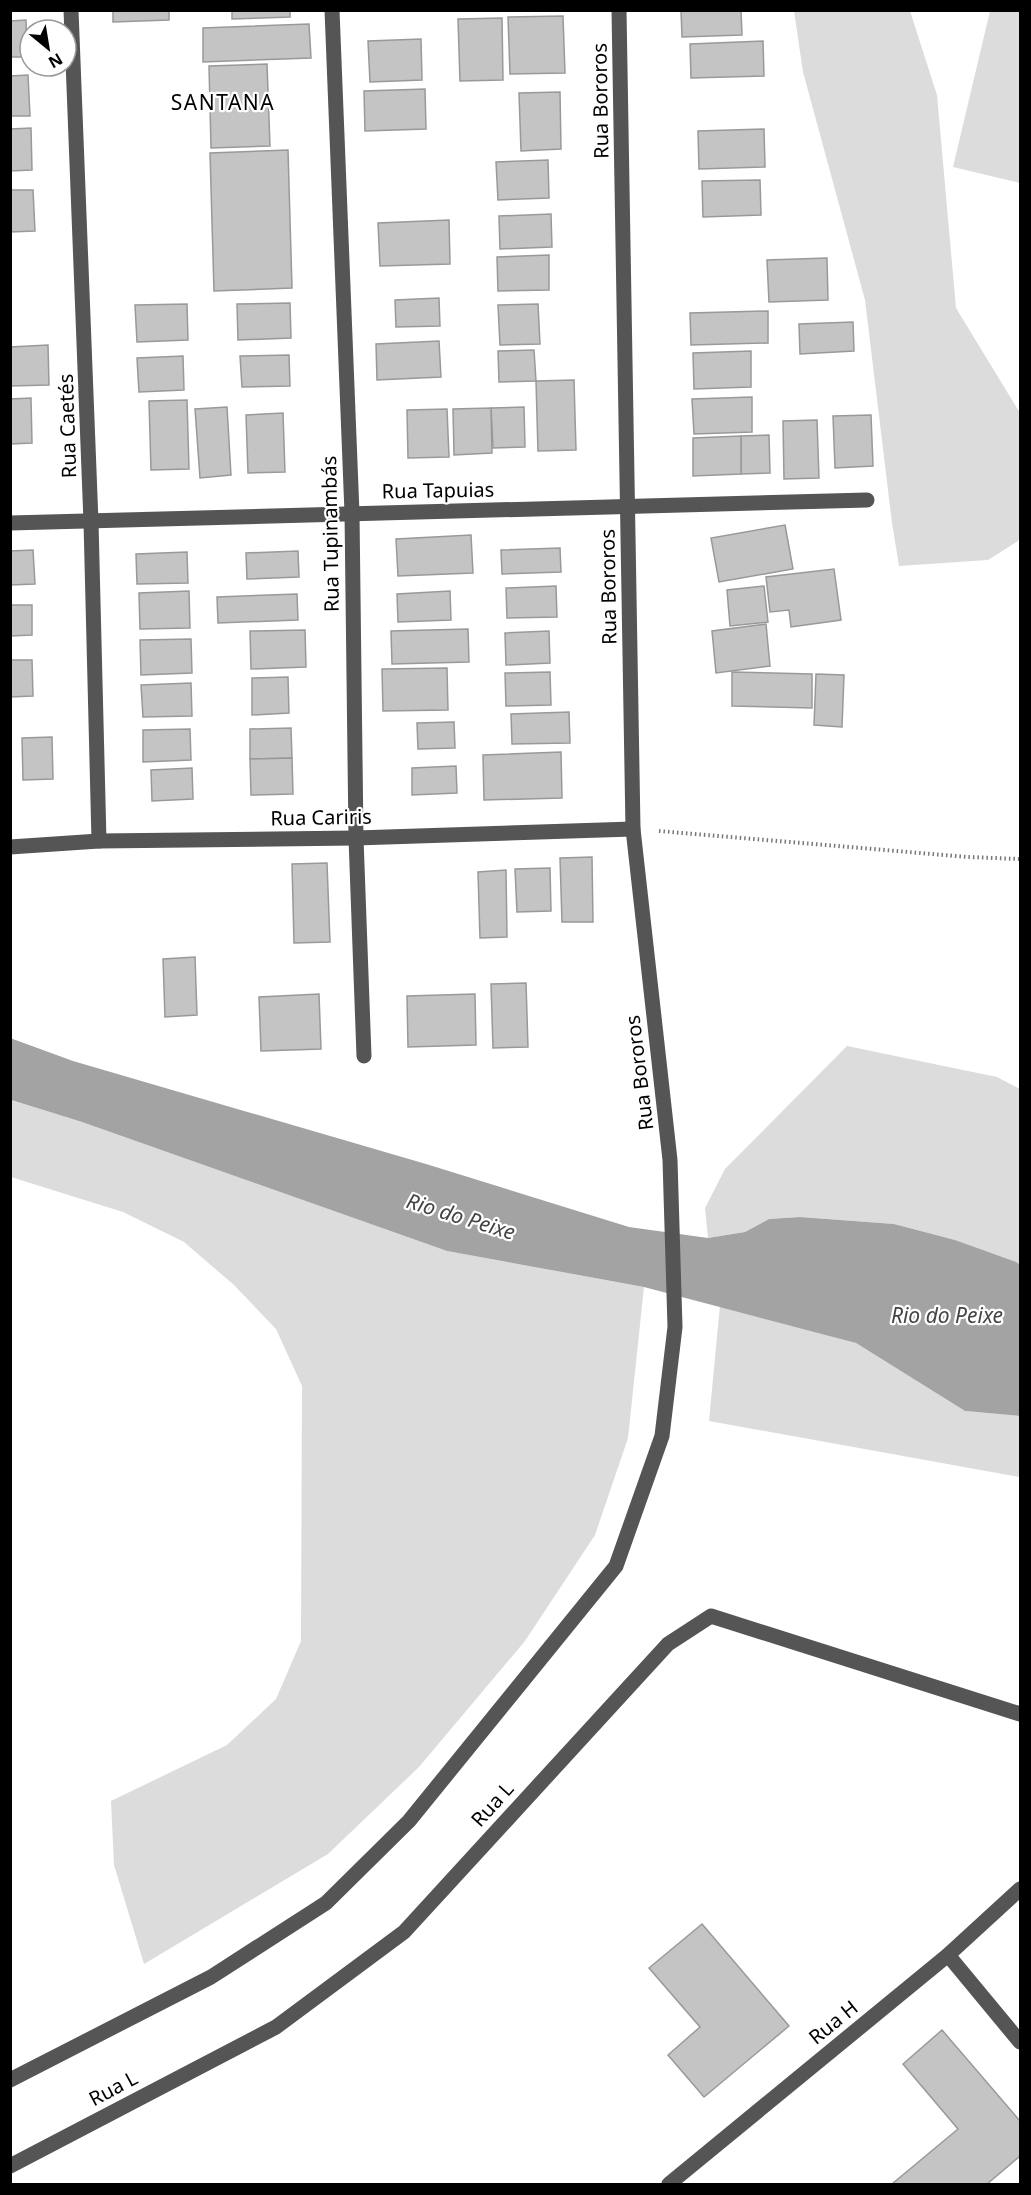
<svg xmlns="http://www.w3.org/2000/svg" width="1031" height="2195" font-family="'Noto Sans',sans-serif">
<rect width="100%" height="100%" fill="#fff"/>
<g fill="#dcdcdc">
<path d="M794,11H910L937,95L956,308L1020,413V536L1018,541L988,560L899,566L892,523L865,300L803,72Z"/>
<path d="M990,11H1020V183L953,167Z"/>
<path d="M847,1046L997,1077L1020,1089V1265L955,1240L894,1224L800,1217L769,1219L745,1232L708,1238L705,1208L725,1169Z"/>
<path d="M10,1100L82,1122L447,1251L644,1287L628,1438L595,1535L525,1641L419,1767L328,1854L144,1964L114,1865L111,1801L227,1745L276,1699L301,1641L302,1386L276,1329L234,1285L184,1242L123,1212L11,1177Z"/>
<path d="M720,1305L856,1343L965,1411L1020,1416V1477L709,1421Z"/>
</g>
<path fill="#a3a3a3" d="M10,1038L73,1061L426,1164L629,1227L708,1238L745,1232L769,1219L800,1217L894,1224L955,1240L1016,1262L1020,1265V1416L965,1411L856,1343L644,1287L447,1251L82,1122L11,1100Z"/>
<g fill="#c4c4c4" stroke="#999" stroke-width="1.5">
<path d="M113,10H169V20L113,22Z"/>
<path d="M232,10H290V17L232,19Z"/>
<path d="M681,10H741L742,35L682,37Z"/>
<path d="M563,16L565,73L510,74L508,17Z"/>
<path d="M502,18L503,80L460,81L458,19Z"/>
<path d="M26,20L27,57H10V21Z"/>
<path d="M309,24L311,58L203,62V28Z"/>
<path d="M421,39L422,80L370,82L368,41Z"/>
<path d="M763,41L764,76L691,78L690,44Z"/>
<path d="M267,64L270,146L211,148L209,66Z"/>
<path d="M28,75L30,116H10V76Z"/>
<path d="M425,89L426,129L365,131L364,91Z"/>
<path d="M560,92L561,149L521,151L519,93Z"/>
<path d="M31,128L32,170L10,171V129Z"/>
<path d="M764,129L765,167L699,169L698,131Z"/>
<path d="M288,150L292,288L214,291L210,153Z"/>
<path d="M548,160L549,198L498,200L496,162Z"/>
<path d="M760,180L761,215L703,217L702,181Z"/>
<path d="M10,190H33L35,231L10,232Z"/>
<path d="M551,214L552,247L500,249L499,216Z"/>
<path d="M449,220L450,264L380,266L378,223Z"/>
<path d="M549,255V290L498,291L497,257Z"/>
<path d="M827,258L828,300L769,302L767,260Z"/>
<path d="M439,298L440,326L396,327L395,300Z"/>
<path d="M290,303L291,338L238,340L237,304Z"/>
<path d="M187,304L188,340L137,342L135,305Z"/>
<path d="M538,304L540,344L500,345L498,305Z"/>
<path d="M768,311V343L691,345L690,313Z"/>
<path d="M853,322L854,351L800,354L799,324Z"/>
<path d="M439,341L441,377L377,380L376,344Z"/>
<path d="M48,345L49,385L10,386V347Z"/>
<path d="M534,350L536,381L499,382L498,351Z"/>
<path d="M751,351V387L694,389L693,353Z"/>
<path d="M289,355L290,386L242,387L240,356Z"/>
<path d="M183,356L184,390L139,392L137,358Z"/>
<path d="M574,380L576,450L538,451L536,381Z"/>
<path d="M752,397V432L694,434L692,399Z"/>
<path d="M31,398L32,443L10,444V399Z"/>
<path d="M187,400L189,469L151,470L149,401Z"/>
<path d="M227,407L231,475L200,478L195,409Z"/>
<path d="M524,407L525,447L493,448L491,408Z"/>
<path d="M491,408L492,453L454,455L453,409Z"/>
<path d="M447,409L449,457L408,458L407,410Z"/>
<path d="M283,413L285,472L248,473L246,415Z"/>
<path d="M871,415L873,466L835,468L833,416Z"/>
<path d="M817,420L819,478L784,479L783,421Z"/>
<path d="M769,435L770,473L741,474V436Z"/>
<path d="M741,436V474L693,476V438Z"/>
<path d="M785,525L793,569L719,582L711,538Z"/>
<path d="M471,535L473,573L398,576L396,539Z"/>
<path d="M560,548L561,572L502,574L501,550Z"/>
<path d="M33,550L35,584L10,585V551Z"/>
<path d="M298,551L299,577L247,579L246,553Z"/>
<path d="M187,552L188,583L137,584L136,554Z"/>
<path d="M834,569L841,620L791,627L789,610L770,612L766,577Z"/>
<path d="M556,586L557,617L507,618L506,588Z"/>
<path d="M764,586L768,622L730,626L727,590Z"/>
<path d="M189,591L190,628L140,629L139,593Z"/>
<path d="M450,591L451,620L398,622L397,594Z"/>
<path d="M297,594L298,620L218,623L217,597Z"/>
<path d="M10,605H32V635L10,636Z"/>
<path d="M766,624L770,666L716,673L712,631Z"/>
<path d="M468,629L469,662L392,664L391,631Z"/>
<path d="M305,630L306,667L251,669L250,631Z"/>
<path d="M549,631L550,663L506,665L505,633Z"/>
<path d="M191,639L192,673L141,675L140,640Z"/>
<path d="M10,660H32L33,696L10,697Z"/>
<path d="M447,668L448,710L383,711L382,669Z"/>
<path d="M550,672L551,705L506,706L505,673Z"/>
<path d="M732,672L812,674V708L732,706Z"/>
<path d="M816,674L844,675L842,727L814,725Z"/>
<path d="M288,677L289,713L252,715V678Z"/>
<path d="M191,683L192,716L143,717L141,685Z"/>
<path d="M569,712L570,743L512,744L511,714Z"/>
<path d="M454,722L455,748L418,749L417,723Z"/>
<path d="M291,728L292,758L250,759V729Z"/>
<path d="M190,729L191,760L143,762V730Z"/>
<path d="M52,737L53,779L23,780L22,738Z"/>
<path d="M561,752L562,798L484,800L483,755Z"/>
<path d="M292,758L293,794L251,795L250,759Z"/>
<path d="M456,766L457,793L412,795V768Z"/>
<path d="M192,768L193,799L152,801L151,770Z"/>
<path d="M592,857L593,922H562L560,858Z"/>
<path d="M327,863L330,942L294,943L292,864Z"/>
<path d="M550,868L551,911L517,912L515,869Z"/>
<path d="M506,870L507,937L480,938L478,872Z"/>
<path d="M195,957L197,1015L165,1017L163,959Z"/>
<path d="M526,983L528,1047L493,1048L491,984Z"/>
<path d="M319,994L321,1049L261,1051L259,997Z"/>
<path d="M475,994L476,1045L408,1047L407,996Z"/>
<path d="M702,1924L789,2026L704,2097L668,2055L700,2027L649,1968Z"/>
<path d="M942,2030L1020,2121V2156L987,2184H892L958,2129L903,2064Z"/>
</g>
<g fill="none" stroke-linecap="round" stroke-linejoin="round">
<path stroke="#777" stroke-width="4" stroke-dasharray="1.5 3" stroke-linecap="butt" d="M659,831L968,857L1020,859"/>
<g stroke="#555" stroke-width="15">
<path d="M71,10L91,522L99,841"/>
<path d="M332,10L352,513L356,838L364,1056"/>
<path d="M10,523L867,500"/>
<path d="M10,847L99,841L356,838L633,829"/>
<path d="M948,1955L1020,2042"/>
<path d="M10,2080L211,1977L326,1903L409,1821L616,1566L662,1436L675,1327L670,1160L633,829L619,10"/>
<path d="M10,2166L276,2027L404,1932L668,1644L711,1616L1020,1714"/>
<path d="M669,2184L948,1955L1020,1889"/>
</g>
</g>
<g text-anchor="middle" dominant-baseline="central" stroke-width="4.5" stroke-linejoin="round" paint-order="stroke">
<g font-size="20" fill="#000" stroke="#fff">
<text transform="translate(600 101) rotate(-91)">Rua Bororos</text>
<text transform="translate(67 426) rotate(-92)">Rua Caetés</text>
<text transform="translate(438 490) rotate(-1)">Rua Tapuias</text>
<text transform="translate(330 534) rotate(-91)">Rua Tupinambás</text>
<text transform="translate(608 587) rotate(-91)">Rua Bororos</text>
<text transform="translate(321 817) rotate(-1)">Rua Cariris</text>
<text transform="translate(639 1073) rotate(-97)">Rua Bororos</text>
<text transform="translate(492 1804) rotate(-48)">Rua L</text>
<text transform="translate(833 2022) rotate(-39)">Rua H</text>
<text transform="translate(113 2088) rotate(-28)">Rua L</text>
</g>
<g font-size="21" letter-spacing="1.5" fill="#000" stroke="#fff">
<text x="223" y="102">SANTANA</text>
</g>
<g font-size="21" font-style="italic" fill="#444" stroke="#fff">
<text transform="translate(461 1216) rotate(17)">Rio do Peixe</text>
<text x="947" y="1315">Rio do Peixe</text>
</g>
</g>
<rect width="1031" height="2195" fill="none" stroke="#000000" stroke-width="24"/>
<g transform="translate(48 48) rotate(150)"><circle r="28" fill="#ffffff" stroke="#999999" stroke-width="1.5"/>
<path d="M0-4.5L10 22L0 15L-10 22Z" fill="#000000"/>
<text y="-9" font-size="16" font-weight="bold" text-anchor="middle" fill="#000000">N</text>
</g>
</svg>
